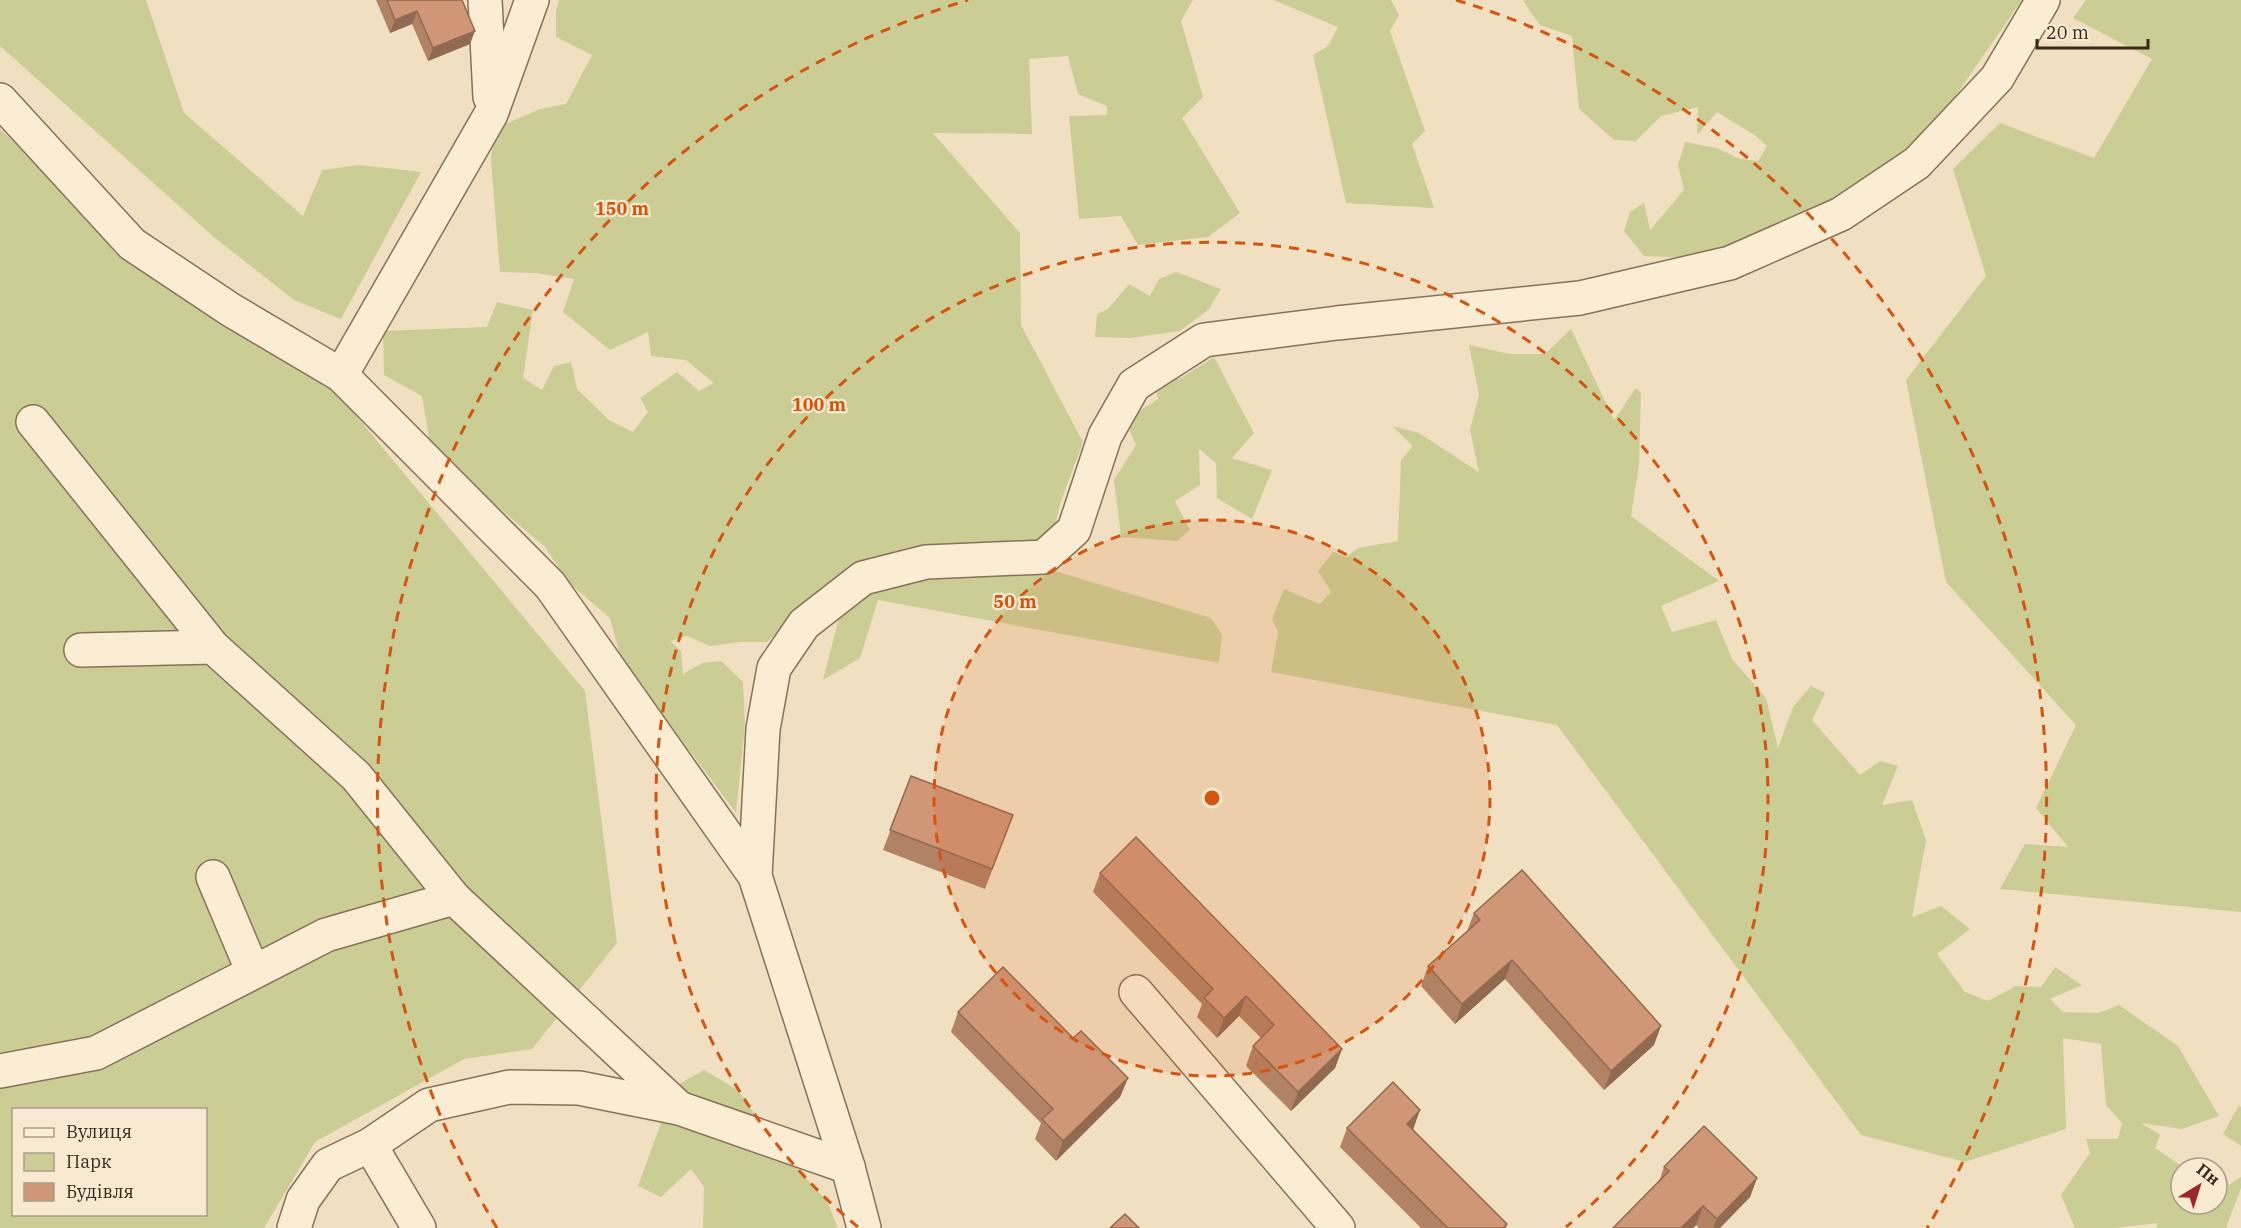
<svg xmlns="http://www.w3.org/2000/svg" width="2241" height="1228" font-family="'IBM Plex Serif',serif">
<rect width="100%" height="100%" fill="#f0e0c1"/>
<g fill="#cace94" fill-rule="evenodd">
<path d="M0,0H146L184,113L303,216L322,170L358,165L421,172L341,319L294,300L215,238L0,46Z"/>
<path d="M559,0H1193L1181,21L1203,97L1182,118L1240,213L1208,237L1138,245L1121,216L1079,219L1069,116L1107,115V106L1078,94L1068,56L1029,59L1032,134L933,133L1020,233L1021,325L1083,442L1060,504L1045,568L1211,618L1222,635L1219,663L878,600L860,658L823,680L853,564L767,642H741L710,646L687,636L670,641L681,651L683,674L702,663L721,661L743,682L745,724L736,813L621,659L610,618L568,582L545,547L431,450L422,396L384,375L383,331L487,327L497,302L533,310L523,378L542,390L554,366L571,362L577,389L609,420L633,432L648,412L640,398L677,372L699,391L714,383L686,360L651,356L648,332L610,350L563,312L574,279L535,273L500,272L491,161L494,129L540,109L566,104L592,55L556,37V12Z"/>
<path d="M1273,0H1391L1399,15L1390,31L1425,131L1412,144L1434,208L1346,203L1313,55L1328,46L1338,27Z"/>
<path d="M1525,0H2022L1920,147L1841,192L1812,213L1692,258L1644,256L1624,231L1630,212L1644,203L1650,230L1684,190L1678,165L1685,142L1716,148L1740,159L1758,161L1767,146L1756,136L1717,112L1697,135L1698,107L1661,116L1636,141L1614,140L1579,109L1572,36L1540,25L1523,1Z"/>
<path d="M2086,0H2241V912L2000,889L2025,844L2068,847L2036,808L2076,725L1946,582L1906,380L1986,276L1953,169L2000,123L2094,158L2152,59L2073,18Z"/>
<path d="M0,129L168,288L328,382L585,691L617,943L532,1049L464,1059L315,1142L264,1228H0ZM14,1110H206V1214H14Z"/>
<path d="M1176,272L1221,289L1209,309L1180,331L1130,338L1095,337L1097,314L1108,309L1129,284L1150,296L1159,279Z"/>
<path d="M1571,329L1614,420L1636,388L1641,393L1639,465L1631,516L1719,581L1661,606L1672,632L1716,620L1732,659L1766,698L1778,748L1793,707L1811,686L1825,693L1812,720L1860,775L1880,761L1898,766L1882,805L1912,800L1926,840L1912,917L1941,906L1970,929L1937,954L1965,992L1988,1001L2016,986L2041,987L2055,967L2082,985L2050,999L2063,1012L2099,1013L2119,1005L2178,1046L2219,1116L2182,1129L2141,1123L2160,1135L2155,1148L2180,1165L2174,1184L2181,1192V1204H2192L2203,1215L2208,1204H2217V1168H2204L2205,1163L2222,1167L2229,1185L2241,1177V1188L2226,1228H2156L2158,1223L2115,1228H2075L2061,1195L2090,1153L2086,1139H2118L2122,1123L2106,1105L2101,1044L2063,1038L2066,1129L1965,1162L1861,1135L1557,725L1271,672L1278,632L1272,619L1284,589L1320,604L1331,592L1318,571L1333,552L1346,557L1358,548L1398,541L1401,460L1413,446L1392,426L1419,433L1479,472L1470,430L1479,395L1469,345L1510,354H1545Z"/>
<path d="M1214,357L1254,433L1232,458L1272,470L1252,519L1217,498L1216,463L1199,449L1200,485L1175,501L1190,530L1177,541L1121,537L1114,480L1136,445L1125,420L1158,399L1154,383L1181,378Z"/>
<path d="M704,1070L738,1090L779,1149L827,1201L838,1228H703L704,1187L691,1169L661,1197L638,1186L674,1087Z"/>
<path d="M2239,1105L2241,1107V1146L2223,1134Z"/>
</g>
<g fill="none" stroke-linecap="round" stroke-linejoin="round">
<g stroke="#8a7058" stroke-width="36">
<g id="minor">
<path d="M485,0L490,97"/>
<path d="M0,100L132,244L231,310L341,375L550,585L755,876L848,1167L864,1228"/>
<path d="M341,375L491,114L532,0"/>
<path d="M33,422L213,647L356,776L454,898L679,1108"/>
<path d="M81,650L213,647"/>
<path d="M755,876L763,729L774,668L804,624L863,578L926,562L1044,557L1074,530L1105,436L1134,385L1204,340L1337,323L1580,298L1730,263L1841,214L1917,163L1997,78L2043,0"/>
<path d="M213,877L253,972"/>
<path d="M1136,992L1338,1228"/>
<path d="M0,1071L96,1053L326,935L454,898"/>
<path d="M370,1145L419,1228"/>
<path d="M294,1228L303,1200L328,1165L370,1145L429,1105L509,1087L579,1088L679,1108L848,1167"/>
</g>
</g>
<use href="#minor" stroke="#faedd4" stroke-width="33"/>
</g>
<g fill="#b28265">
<path d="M376,0H462L470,44L428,61L412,24L390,33Z"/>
<path d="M911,776L1013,815L985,889L883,850Z"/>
<path d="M1100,873L1342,1049L1335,1068L1291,1111L1246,1066L1253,1046L1261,1038L1239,1016L1217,1038L1197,1017L1202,1004L1093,892Z"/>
<path d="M1474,913L1654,1045L1604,1090L1505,979L1455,1024L1421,986L1428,966L1467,931Z"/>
<path d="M958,1012L1073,1038L1128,1078L1120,1097L1056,1161L1035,1139L1041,1123L951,1032Z"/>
<path d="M1347,1128L1507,1224L1506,1228H1421L1340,1147Z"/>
<path d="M1664,1167L1757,1178L1750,1197L1720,1228H1699L1696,1225L1693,1228H1613L1659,1182Z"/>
</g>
<g fill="#916a52">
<path d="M417,11L412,24L390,33L395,20Z"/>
<path d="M475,31L470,44L428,61L433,48Z"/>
<path d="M1512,960L1505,979L1455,1024L1462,1004Z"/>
<path d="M1246,996L1239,1016L1217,1038L1224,1018Z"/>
<path d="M1661,1026L1654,1045L1604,1090L1611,1071Z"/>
<path d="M1342,1049L1335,1068L1291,1111L1298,1092Z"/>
<path d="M1128,1078L1120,1097L1056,1161L1063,1141Z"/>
<path d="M1420,1110L1413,1130L1400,1143L1407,1124Z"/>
<path d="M1757,1178L1750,1197L1720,1228H1713L1717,1219Z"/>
<path d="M1703,1206L1696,1225L1693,1228H1681Z"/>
</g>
<g fill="#cf9775" stroke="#916a52" stroke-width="1.5">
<path d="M387,0H462L475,31L433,48L417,11L395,20Z"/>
<path d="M911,776L1013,815L992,869L890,830Z"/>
<path d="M1136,837L1342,1049L1298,1092L1253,1046L1274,1025L1246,996L1224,1018L1204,998L1213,989L1100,873Z"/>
<path d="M1522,870L1661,1026L1611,1071L1512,960L1462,1004L1428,966L1480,920L1474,913Z"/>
<path d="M1003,967L1073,1038L1081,1031L1128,1078L1063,1141L1042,1119L1053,1109L958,1012Z"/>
<path d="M1393,1082L1420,1110L1407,1124L1507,1224L1503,1228H1448L1347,1128Z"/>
<path d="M1704,1126L1757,1178L1717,1219L1703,1206L1681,1228H1613L1669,1171L1664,1167Z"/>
<path d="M1125,1214L1139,1228H1110Z"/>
</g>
<circle cx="1212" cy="798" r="278" fill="#d6540e" fill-opacity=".12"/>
<g fill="none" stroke="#d6540e" stroke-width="3" stroke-dasharray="10 8">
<circle cx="1212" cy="798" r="278"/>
<path d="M858 1227A556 556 0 1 1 1566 1227"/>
<path d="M497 1228A834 834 0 0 1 968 0M1456 0A834 834 0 0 1 1927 1228"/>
</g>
<circle cx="1212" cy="798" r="9" fill="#d6540e" stroke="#f7ead1" stroke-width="3"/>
<g font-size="18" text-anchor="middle" font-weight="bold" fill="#d6540e" stroke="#f7ead1" stroke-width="4.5" stroke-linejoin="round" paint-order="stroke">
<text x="622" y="215">150 m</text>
<text x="819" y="411">100 m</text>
<text x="1015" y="608">50 m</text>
</g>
<rect x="12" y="1108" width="195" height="108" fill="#f7ead1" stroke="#ab9d89" stroke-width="1.5"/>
<rect x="24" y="1128" width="30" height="9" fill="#faedd4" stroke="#ab9d89" stroke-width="1.5"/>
<text x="66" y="1138" font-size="18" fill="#39291d">Вулиця</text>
<rect x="24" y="1153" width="30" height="18" fill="#cace94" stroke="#ab9d89" stroke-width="1.5"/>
<text x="66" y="1168" font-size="18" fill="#39291d">Парк</text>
<rect x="24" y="1183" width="30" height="18" fill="#cf9775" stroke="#ab9d89" stroke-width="1.5"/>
<text x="66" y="1198" font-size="18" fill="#39291d">Будівля</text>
<g transform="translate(2199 1186) rotate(38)"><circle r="28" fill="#f7ead1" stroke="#ab9d89" stroke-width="1.5"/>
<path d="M0-4.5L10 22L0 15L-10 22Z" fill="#9b252b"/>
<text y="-9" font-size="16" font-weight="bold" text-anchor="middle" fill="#39291d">Пн</text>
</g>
<path d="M2037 39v9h111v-9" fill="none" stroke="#39291d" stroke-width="3"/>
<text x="2046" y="39" font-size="18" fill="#39291d" stroke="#f7ead1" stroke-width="4.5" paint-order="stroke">20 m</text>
</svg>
